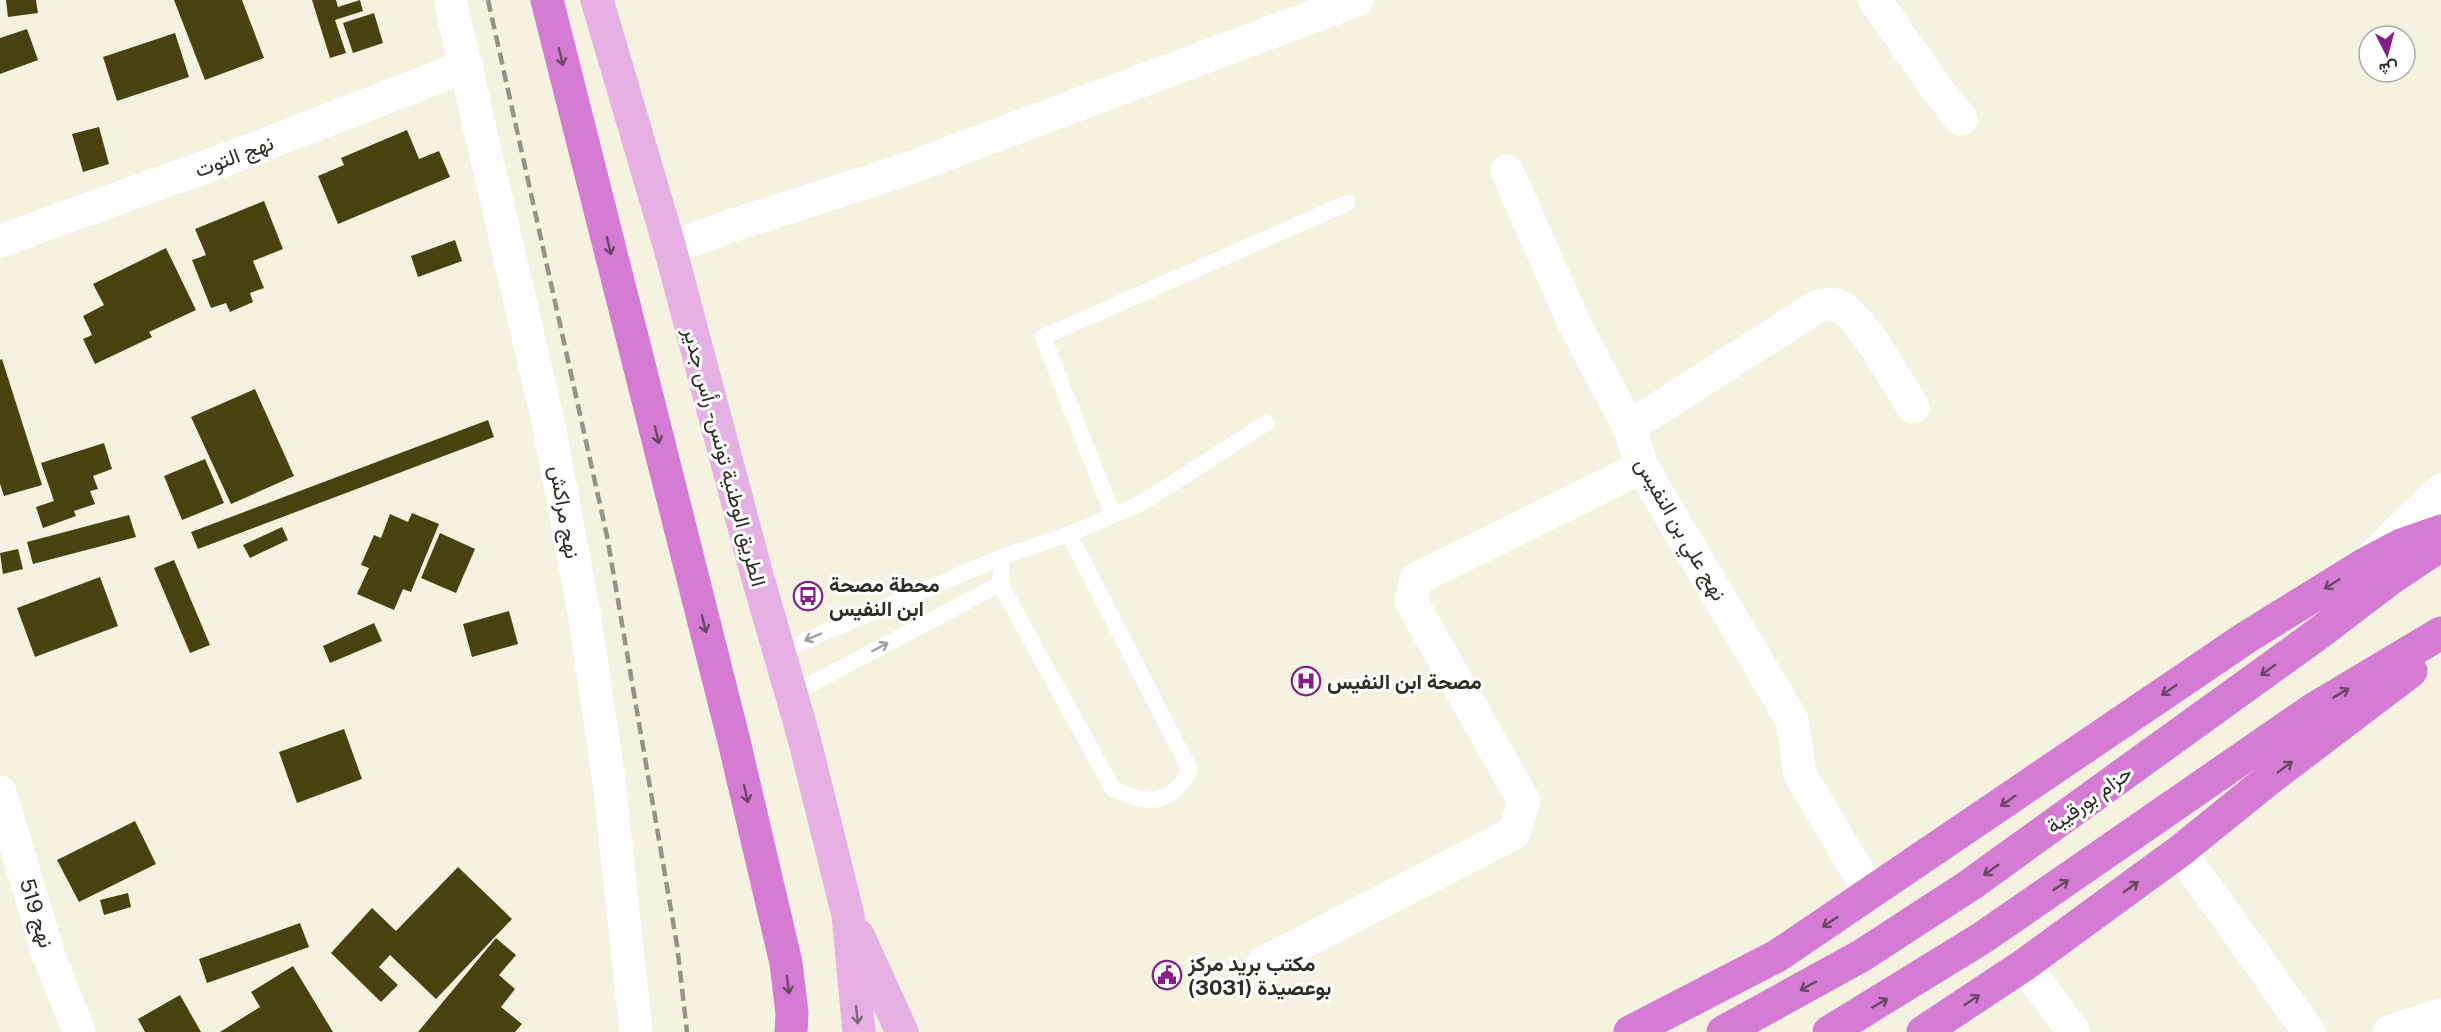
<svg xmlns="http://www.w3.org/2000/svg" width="2441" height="1032" font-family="'Public Sans',Vazirmatn,sans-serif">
<rect width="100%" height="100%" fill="#f5f3e0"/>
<g fill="#48420e">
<path d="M6,0H36L38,13L8,17Z"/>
<path d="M174,0H242L264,58L205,80Z"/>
<path d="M312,0H336L338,7L360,0L363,11L335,20L346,53L330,58Z"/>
<path d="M374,13L383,43L353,53L343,23Z"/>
<path d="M27,29L38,60L0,74V38Z"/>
<path d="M175,33L189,77L117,101L103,57Z"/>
<path d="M99,127L109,164L83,172L72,134Z"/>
<path d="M407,130L419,159L439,151L450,177L338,224L318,176L344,165L341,158Z"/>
<path d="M264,201L283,249L253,261L264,288L250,293L253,302L230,312L226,303L211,308L192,260L206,255L195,229Z"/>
<path d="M455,240L462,261L418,277L411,256Z"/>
<path d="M166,248L196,310L149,332L152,337L95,364L83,339L92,335L83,316L104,305L93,284Z"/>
<path d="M2,359L42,485L4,496L0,484V360Z"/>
<path d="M255,389L294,476L231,504L191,417Z"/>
<path d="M488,420L494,437L198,549L191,532Z"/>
<path d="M104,443L112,469L93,476L98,489L90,491L95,504L74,511L76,516L43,528L36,507L54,501L41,463Z"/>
<path d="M205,459L224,503L182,520L164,476Z"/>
<path d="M412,513L439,524L411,592L403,589L394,610L357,594L369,568L361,565L374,535L381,538L390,514L408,522Z"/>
<path d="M129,515L136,537L33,564L27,542Z"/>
<path d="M282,527L288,540L250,558L243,545Z"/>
<path d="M440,533L475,549L456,593L421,578Z"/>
<path d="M18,549L23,569L3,574L0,553Z"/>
<path d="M174,560L210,645L190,653L154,568Z"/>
<path d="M100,577L118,626L35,657L17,608Z"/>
<path d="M509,611L518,644L472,657L463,624Z"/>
<path d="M374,623L382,641L330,663L323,646Z"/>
<path d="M344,729L362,779L297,803L279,752Z"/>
<path d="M135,821L156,864L79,902L57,860Z"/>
<path d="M458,867L512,919L436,999L390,955L379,967L398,985L381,1002L331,953L372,908L396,931Z"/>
<path d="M128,893L131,907L104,915L100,900Z"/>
<path d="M300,923L309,947L207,983L199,959Z"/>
<path d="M496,938L516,955L499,975L515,989L501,1007L522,1024L515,1032H418Z"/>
<path d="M293,966L333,1032H220L260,1007L251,992Z"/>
<path d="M180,995L201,1032H145L138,1019Z"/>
</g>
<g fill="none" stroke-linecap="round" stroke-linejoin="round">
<g stroke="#fff" stroke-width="16">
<path d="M1113,515L1043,337L1347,203"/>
<path d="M1002,557L1000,584L1113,789C1148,805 1169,807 1190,770L1069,534L1142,503L1266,423"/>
<path d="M779,652L1002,557L1069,534"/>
<path d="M792,694L1000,584"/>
</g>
<g stroke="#fff" stroke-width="33">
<path d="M450,0L549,426L584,613L609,781L636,1032"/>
<path d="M1875,0L1937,89L1961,119"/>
<path d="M1507,171L1575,325L1629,427"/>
<path d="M0,241L235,156L467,66"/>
<path d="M670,248L730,226L896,173L1357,0"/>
<path d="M2371,558L2441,490"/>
<path d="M0,792L49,956L79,1032"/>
<path d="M2180,851L2309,1032"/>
<path d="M1871,894L1800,774L1792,720L1642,467L1629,427L1818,306C1826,305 1833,303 1841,307C1862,318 1899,385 1913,407"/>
<path d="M1263,963L1514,833L1524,801L1411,601L1416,579L1642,467"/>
<path d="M2024,965L2074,1032"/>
<path d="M2389,1032L2441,1015"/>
</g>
<g stroke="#e6b0e5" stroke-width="33">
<path d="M597,0L670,248L755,568L804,738L848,915L859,1032"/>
<path d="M858,935L902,1032"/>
</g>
<g stroke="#d57bd4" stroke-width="33">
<path d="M547,0L733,737L786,963L792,1013L791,1032"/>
<path d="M1630,1032L1777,956L2247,637L2365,564L2401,545L2441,531"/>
<path d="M1723,1032L1861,956L1970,885L2315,636L2390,579L2438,547"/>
<path d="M1829,1032L1982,938L2312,710L2441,633"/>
<path d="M1923,1032L2024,965L2180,851L2269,779L2411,671"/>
</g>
<path stroke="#949385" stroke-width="4.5" stroke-dasharray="12 6" stroke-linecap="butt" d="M488,0L607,536L677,945L687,1032"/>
</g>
<defs><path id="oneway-shaft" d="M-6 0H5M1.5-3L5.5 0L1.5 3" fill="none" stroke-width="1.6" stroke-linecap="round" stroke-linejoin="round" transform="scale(1.5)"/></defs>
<g stroke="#684862">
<use href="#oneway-shaft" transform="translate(561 57) rotate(76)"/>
<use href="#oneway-shaft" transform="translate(609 246) rotate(76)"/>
<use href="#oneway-shaft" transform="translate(657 435) rotate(76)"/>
<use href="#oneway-shaft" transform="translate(2332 584) rotate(148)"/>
<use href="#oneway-shaft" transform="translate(704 624) rotate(76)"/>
<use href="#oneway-shaft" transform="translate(2268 670) rotate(144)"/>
<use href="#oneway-shaft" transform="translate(2169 690) rotate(146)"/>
<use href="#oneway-shaft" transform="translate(2341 693) rotate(-31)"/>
<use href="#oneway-shaft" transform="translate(2285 767) rotate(-37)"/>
<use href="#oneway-shaft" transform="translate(746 794) rotate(77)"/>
<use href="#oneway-shaft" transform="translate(2008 801) rotate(145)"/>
<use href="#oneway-shaft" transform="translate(1991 870) rotate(145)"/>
<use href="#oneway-shaft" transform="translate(2061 885) rotate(-34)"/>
<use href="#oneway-shaft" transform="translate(2131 887) rotate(-36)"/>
<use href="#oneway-shaft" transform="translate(1830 922) rotate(146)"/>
<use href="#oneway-shaft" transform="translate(788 985) rotate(83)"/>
<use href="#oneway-shaft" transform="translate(1808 986) rotate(151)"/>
<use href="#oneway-shaft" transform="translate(1972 1000) rotate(-34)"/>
<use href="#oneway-shaft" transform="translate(1880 1003) rotate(-30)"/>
</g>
<g stroke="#a0a09d">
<use href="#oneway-shaft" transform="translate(813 637) rotate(157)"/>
<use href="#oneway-shaft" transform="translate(880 647) rotate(-28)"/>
</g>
<use stroke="#80677b" href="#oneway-shaft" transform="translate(857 1015) rotate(84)"/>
<defs>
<g id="bus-ring" transform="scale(1.5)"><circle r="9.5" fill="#fff" stroke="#862087" stroke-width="1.5"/><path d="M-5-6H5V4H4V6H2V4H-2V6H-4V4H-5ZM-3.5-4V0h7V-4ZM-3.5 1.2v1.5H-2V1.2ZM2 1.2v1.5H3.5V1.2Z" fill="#862087"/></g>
<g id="hospital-ring" transform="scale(1.5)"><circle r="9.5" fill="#fff" stroke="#862087" stroke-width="1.5"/><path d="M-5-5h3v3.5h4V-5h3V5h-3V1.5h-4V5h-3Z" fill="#862087"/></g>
<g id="civic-ring" transform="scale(1.5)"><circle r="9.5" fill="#fff" stroke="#862087" stroke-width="1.5"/><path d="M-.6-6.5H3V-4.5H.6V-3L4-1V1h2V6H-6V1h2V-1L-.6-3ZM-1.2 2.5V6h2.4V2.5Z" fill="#862087"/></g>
</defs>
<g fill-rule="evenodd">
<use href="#bus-ring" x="808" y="596"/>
<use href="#hospital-ring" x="1306" y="681"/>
<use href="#civic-ring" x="1167" y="975"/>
</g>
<g text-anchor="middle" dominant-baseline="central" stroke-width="6" stroke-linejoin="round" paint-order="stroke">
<g font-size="21" fill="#2d2c25" stroke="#fff">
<text transform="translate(234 156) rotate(-21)">نهج التوت</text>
<text transform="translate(725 457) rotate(75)">الطريق الوطنية تونس - رأس جدير</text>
<text transform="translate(565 512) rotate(80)">نهج مراكش</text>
<text transform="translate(1681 529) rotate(60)">نهج علي بن النفيس</text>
<text transform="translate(2089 799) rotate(-36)">حزام بورقيبة</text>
<text transform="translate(37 913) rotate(73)">نهج 519</text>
</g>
<g font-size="21" font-weight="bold" fill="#2d2c25" stroke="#fff" text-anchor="start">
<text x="829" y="584">محطة مصحة<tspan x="829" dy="24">ابن النفيس</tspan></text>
<text x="1327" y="681">مصحة ابن النفيس</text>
<text x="1188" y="963">مكتب بريد مركز<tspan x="1188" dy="24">بوعصيدة (3031)</tspan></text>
</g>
</g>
<g transform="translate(2387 54) rotate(174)"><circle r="28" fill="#ffffff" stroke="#ababa8" stroke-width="1.5"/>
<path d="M0-4.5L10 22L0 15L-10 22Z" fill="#862087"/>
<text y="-9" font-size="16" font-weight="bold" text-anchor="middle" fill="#2d2c25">ش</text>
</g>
</svg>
